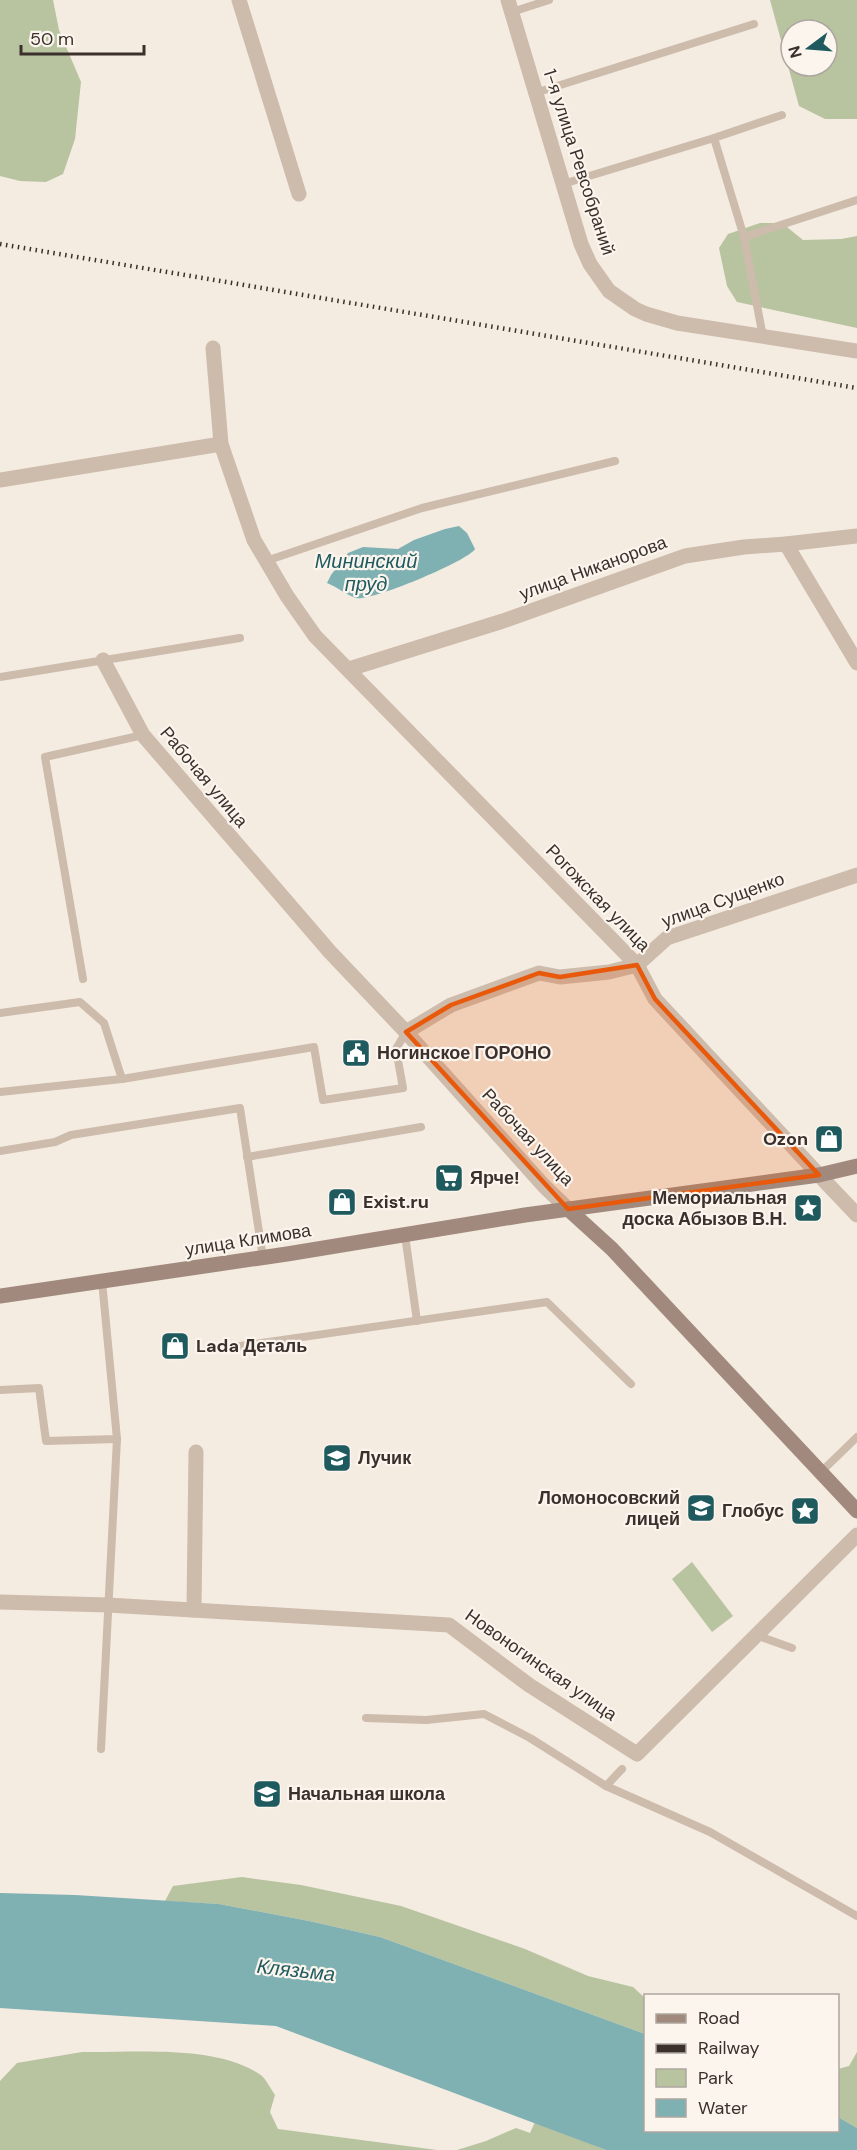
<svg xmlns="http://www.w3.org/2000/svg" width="857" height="2150" font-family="'DM Sans',sans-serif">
<rect width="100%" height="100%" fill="#f4ebe1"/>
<g fill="#b8c4a0" fill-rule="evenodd">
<path d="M0,0H53L59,30L81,82L75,139L63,174L46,182L20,181L0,176Z"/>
<path d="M770,0H857V119H825L799,106ZM791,30H827V66H791Z"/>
<path d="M760,223H782L803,240L841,239L857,236V328L737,302L727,286L719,248L728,234Z"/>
<path d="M692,1562L733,1616L712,1632L672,1579Z"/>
<path d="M242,1877L301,1885L401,1906L525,1949L588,1976L633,1987L645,1998V2034L380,1937L309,1921L219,1904L165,1901L173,1886Z"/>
<path d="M82,2052C135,2053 218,2044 262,2076C267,2081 271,2089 275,2095L270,2112L278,2129L437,2150H0V2081L17,2063Z"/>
<path d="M857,2052V2128L838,2117V2069L849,2066Z"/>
<path d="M535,2122L606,2150H457L486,2141L516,2128L530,2133Z"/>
</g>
<g fill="#7fb0b2">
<path d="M459,526L467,533L475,549C468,561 370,602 356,598C347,595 337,587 327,583L331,575L348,553L363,547L398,549L414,540L445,529Z"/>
<path d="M0,1893L75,1895L219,1904L309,1921L380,1937L645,2034L646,2130H838V2117L857,2128V2150H606L276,2026L0,2008Z"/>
</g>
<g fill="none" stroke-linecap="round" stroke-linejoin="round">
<g stroke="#cdbbac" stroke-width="8">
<path d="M512,12L549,0"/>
<path d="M535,93L754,24"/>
<path d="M563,184L714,138"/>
<path d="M744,237L857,200"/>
<path d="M763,337L744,237L714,138L782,115"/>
<path d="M266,561L422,508L615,461"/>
<path d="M0,677L240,638"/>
<path d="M83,979L45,757L143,735"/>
<path d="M0,1013L80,1002L104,1023L122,1079"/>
<path d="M0,1092L122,1079L314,1047L323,1100L403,1088L396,1049L406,1032"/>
<path d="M0,1151L55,1142L71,1135L240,1108L263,1258"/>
<path d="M247,1157L421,1127"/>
<path d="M405,1235L417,1321"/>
<path d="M233,1347L547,1302L631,1384"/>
<path d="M0,1390L39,1388L46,1441L117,1439L102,1281"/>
<path d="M821,1472L857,1437"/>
<path d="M756,1635L792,1648"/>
<path d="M366,1718L426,1720L484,1714L530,1738L606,1786L622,1769"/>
<path d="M101,1749L117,1439"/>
<path d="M606,1786L710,1832L857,1916"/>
</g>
<g stroke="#cdbbac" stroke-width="15">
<path d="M239,0L299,194"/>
<path d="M508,0L581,244L590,264L609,291L635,309L646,314L677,323L857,351"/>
<path d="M213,348L221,444L254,540L287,596L315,636L637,965L655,999L819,1175"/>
<path d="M0,480L221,444"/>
<path d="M786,544L857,663"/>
<path d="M103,660L143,735L330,952L406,1032L544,1186L568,1209"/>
<path d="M349,669L503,621L685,556L744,547L786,544L857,536"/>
<path d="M406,1032L451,1005L539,973L560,977L609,972L637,965L667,938L857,875"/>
<path d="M0,1602L108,1605L449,1625L529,1685L637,1754L857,1535"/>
<path d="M194,1610L196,1452"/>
</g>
<path stroke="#cdbbac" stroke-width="15" d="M819,1175L857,1215"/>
<g stroke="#a18a7d" stroke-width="15">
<path d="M568,1209L612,1249L857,1511"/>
<path d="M0,1296L287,1254L525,1215L819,1175L857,1166"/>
</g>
<path stroke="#3b302b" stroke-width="4.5" stroke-dasharray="1.5 4.5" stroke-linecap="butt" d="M0,244L857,388"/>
</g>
<path fill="#e8590c" fill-opacity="0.2" stroke="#e8590c" stroke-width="4.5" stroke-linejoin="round" d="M637,965L655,999L819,1175L568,1209L406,1032L451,1005L539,973L560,977Z"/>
<defs>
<g id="civic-square" transform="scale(1.5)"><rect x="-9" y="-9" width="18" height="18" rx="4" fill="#1f5a5e" stroke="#fbf5ee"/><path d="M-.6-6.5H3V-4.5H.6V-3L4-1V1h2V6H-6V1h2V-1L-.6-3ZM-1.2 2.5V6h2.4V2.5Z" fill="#fff"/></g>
<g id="shop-square" transform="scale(1.5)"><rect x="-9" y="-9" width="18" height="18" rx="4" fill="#1f5a5e" stroke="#fbf5ee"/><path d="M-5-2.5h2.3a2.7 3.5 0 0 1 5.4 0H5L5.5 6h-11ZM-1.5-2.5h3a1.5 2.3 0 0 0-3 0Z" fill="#fff"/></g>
<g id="supermarket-square" transform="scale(1.5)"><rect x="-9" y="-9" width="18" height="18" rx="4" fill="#1f5a5e" stroke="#fbf5ee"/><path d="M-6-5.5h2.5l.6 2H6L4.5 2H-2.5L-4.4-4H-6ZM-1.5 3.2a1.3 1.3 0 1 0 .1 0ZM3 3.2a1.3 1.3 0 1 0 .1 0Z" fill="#fff"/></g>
<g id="sight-square" transform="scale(1.5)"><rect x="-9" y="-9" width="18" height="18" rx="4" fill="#1f5a5e" stroke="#fbf5ee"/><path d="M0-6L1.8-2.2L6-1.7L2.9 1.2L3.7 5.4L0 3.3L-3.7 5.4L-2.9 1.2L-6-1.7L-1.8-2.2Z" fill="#fff"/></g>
<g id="school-square" transform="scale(1.5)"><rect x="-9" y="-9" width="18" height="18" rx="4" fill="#1f5a5e" stroke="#fbf5ee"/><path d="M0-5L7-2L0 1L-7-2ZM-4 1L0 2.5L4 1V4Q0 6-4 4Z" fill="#fff"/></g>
</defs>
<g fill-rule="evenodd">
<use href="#civic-square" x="356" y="1053"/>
<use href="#shop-square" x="829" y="1139"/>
<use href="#supermarket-square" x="449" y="1178"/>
<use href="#shop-square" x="342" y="1202"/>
<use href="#sight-square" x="808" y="1208"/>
<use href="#shop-square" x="175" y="1346"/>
<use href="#school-square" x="337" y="1458"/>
<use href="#school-square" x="701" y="1508"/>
<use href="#sight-square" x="805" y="1511"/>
<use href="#school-square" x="267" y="1794"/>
</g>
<g text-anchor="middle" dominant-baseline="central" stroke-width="4.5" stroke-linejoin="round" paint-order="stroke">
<g font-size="18" fill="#3b302b" stroke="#fbf5ee">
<text transform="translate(579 162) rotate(72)">1-я улица Ревсобраний</text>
<text transform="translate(593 568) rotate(-20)">улица Никанорова</text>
<text transform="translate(204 777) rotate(50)">Рабочая улица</text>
<text transform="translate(598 898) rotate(46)">Рогожская улица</text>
<text transform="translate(723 900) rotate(-20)">улица Сущенко</text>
<text transform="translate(528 1137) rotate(47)">Рабочая улица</text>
<text transform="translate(248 1240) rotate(-9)">улица Климова</text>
<text transform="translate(541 1665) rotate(35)">Новоногинская улица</text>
</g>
<g font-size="18" font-weight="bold" fill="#3b302b" stroke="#fbf5ee" text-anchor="start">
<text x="377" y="1053">Ногинское ГОРОНО</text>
<text x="808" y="1139" text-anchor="end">Ozon</text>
<text x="470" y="1178">Ярче!</text>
<text x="787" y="1198" text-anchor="end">Мемориальная<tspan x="787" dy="21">доска Абызов В.Н.</tspan></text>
<text x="363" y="1202">Exist.ru</text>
<text x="196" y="1346">Lada Деталь</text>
<text x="358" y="1458">Лучик</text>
<text x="680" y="1498" text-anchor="end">Ломоносовский<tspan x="680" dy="21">лицей</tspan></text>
<text x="784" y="1511" text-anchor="end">Глобус</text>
<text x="288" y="1794">Начальная школа</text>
</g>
<g font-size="20" font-style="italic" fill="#1f5a5e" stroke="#fbf5ee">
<text x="366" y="561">Мининский<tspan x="366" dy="23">пруд</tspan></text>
<text transform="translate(296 1970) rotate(6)">Клязьма</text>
</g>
</g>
<rect x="644" y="1994" width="195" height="138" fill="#fbf5ee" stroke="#aea6a0" stroke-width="1.5"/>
<rect x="656" y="2014" width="30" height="9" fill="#a18a7d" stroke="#aea6a0" stroke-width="1.5"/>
<text x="698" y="2024" font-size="18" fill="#3b302b">Road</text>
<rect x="656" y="2044" width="30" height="9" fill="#3b302b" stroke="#aea6a0" stroke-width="1.5"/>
<text x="698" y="2054" font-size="18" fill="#3b302b">Railway</text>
<rect x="656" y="2069" width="30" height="18" fill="#b8c4a0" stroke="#aea6a0" stroke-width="1.5"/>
<text x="698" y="2084" font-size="18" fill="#3b302b">Park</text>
<rect x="656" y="2099" width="30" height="18" fill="#7fb0b2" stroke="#aea6a0" stroke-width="1.5"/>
<text x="698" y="2114" font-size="18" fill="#3b302b">Water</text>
<g transform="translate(809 48) rotate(254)"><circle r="28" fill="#fbf5ee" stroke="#aea6a0" stroke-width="1.5"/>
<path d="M0-4.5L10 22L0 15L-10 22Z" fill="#1f5a5e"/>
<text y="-9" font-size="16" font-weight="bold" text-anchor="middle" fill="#3b302b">N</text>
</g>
<path d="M21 45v9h123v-9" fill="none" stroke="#3b302b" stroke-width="3"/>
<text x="30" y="45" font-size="18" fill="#3b302b" stroke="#fbf5ee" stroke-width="4.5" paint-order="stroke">50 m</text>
</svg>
